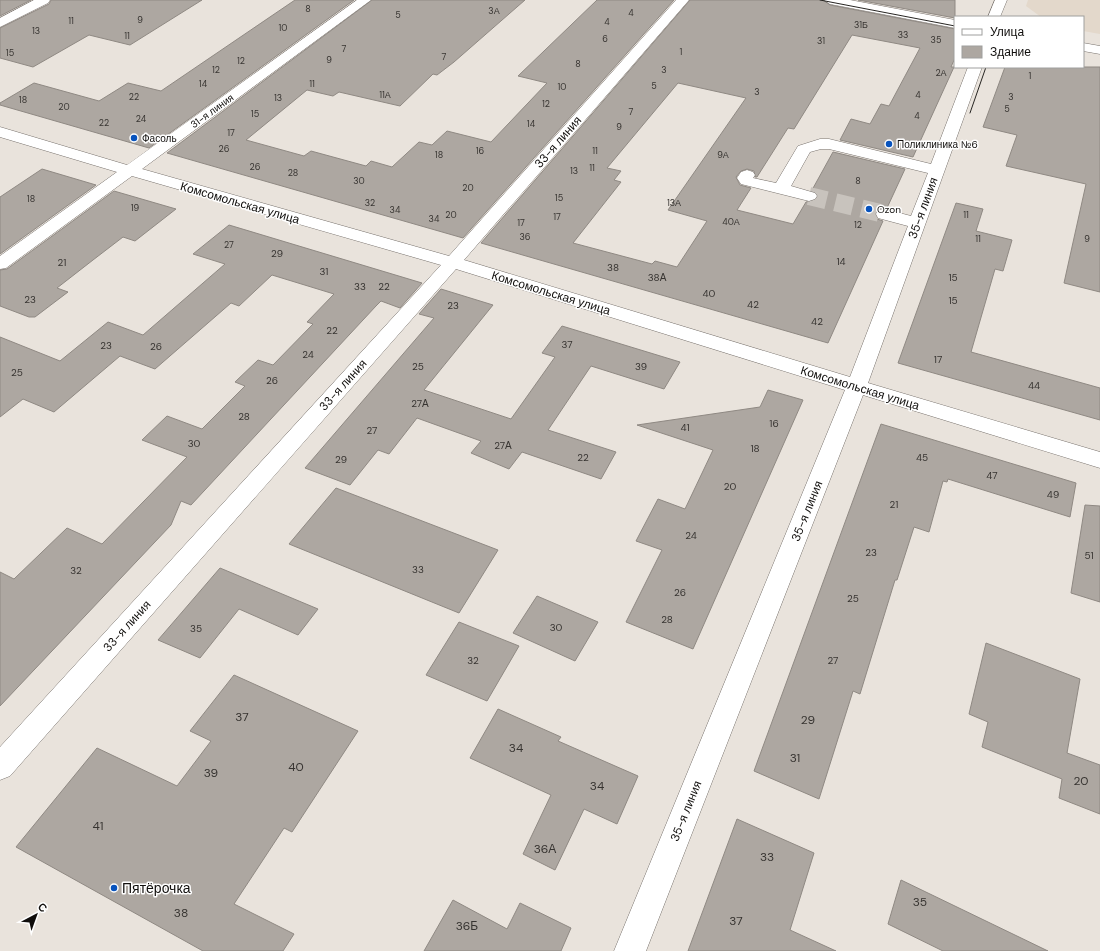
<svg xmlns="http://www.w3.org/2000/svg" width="1100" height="951" font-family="'DM Sans',sans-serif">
<rect width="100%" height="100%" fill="#e9e3dc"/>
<path fill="#e3d8cb" d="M1028,0H1100V34L1083,31V17H1041L1026,6Z"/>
<g fill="#ada7a1" stroke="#8f8983" fill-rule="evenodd">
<path d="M0,0H31L0,16Z"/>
<path d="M51,0H202L130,45L89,35L33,67L0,58V28L49,4Z"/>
<path d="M295,0H354L149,148L0,105V103L34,83L99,101L128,83L161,91Z"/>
<path d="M372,0H525L454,62L437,75L433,74L400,106L339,92L333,96L307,90L246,140L304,156L311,151L366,166L371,161L392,167L419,142L432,145L447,131L491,142L547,83L518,76L597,0H674L463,238L167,153Z"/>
<path d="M690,0H823L830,5L955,29V58L951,67H954L913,157L840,140L851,119L870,124L881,104L889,106L920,48L852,35L794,129L788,128L757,177H755L754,171L747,169L741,171L736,177L740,185L751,188L737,210L793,224L806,202L815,200L818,197L816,192L812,190L833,152L905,169L887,208L878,209L875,213L877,219L883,221L828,343L481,243ZM678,83L746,98L668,210L707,221L677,267L655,261L652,264L573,243L621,182L614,180L621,171L607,168Z"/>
<path d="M858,0H955V18Z"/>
<path d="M1005,67H1100V292L1064,283L1086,184L1006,166L1017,135L983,127Z"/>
<path d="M42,169L96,185L0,254V197Z"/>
<path d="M114,191L176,209L135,241L123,237L93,260L57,288L68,292L35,317H29L0,306V270L7,269Z"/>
<path d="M956,203L983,209L976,231L1012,240L1003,271L995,269L971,352L1100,388V420L898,363Z"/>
<path d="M229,225L422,283L400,308L381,301L376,306L191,505L181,501L171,525L0,706V572L14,579L67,528L102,544L187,457L142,440L167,416L202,429L245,386L235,382L258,360L273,365L313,324L307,322L334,294L272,275L239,306L231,303L155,369L120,356L54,412L23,399L0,417V337L60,361L108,322L143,335L225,264L193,254Z"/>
<path d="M441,289L493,305L424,390L511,419L555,357L542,353L562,326L680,362L664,389L591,366L548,430L616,452L601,479L522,452L509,469L471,453L481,441L417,418L389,454L378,450L350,485L305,468L434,318L419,314Z"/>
<path d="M768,390L803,400L693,649L626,622L662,550L636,541L658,499L685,509L713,450L637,425L760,407Z"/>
<path d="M881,424L1076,483L1070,517L948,479L947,482L943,481L929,532L914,527L897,580H895L860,694L853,691L819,799L754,771Z"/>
<path d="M336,488L498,550L459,613L289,544Z"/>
<path d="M1085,505L1100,506V602L1071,593Z"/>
<path d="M220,568L318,609L298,635L239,609L200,658L158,640Z"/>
<path d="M537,596L598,622L575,661L513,633Z"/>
<path d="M459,622L519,646L487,701L426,675Z"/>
<path d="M986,643L1080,679L1067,753L1100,765V814L1059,798L1062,779L982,747L988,722L969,714Z"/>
<path d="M234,675L358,731L292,832L284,828L234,904L294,934L283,951H203L16,847L97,748L177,786L211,741L190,731Z"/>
<path d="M498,709L561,737L558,741L638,776L617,824L584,809L555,870L523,854L551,795L470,758Z"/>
<path d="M737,819L814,853L790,930L836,951H688Z"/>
<path d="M901,880L1048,951H943L888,924Z"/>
<path d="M453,900L507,929L520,903L571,928L561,951H424Z"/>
</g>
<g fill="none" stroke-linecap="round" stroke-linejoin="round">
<path stroke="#c8c3bd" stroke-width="18" stroke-dasharray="18 9" stroke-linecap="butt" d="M809,196L884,214"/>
<g stroke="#78726d" stroke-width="1">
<g id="minor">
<path d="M34,0H50L48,3L0,27V18Z"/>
<path d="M357,0H371L142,169L449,256L676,0H689L464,260L850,377L908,226L878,218L876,214L878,210L884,209L911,216L928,173L829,149H821L810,152L791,186L815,193L817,196L815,199L809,201L741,184L737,178L741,172L747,170L753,172L755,175L753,178L776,183L798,146L820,139H829L931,164L968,67H982L868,383L1100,452V468L863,395L646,951H614L845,390L456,269L10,776L0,780V747L441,265L132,176L6,268L0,269V256L117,172L0,137V127L127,165Z"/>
<path d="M824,0H850L955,20V28L830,4Z"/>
<path d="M995,0H1007L1000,17H988Z"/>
<path d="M1083,43L1100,46V54L1083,51Z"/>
</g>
</g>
<use href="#minor" fill="#fff" fill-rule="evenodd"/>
<g stroke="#272522" stroke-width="1">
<path d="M820,0L955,26"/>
<path d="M970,113L986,67"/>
</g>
</g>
<g fill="#0853bd" stroke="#fff" stroke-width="1.5">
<circle cx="134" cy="138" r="4"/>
<circle cx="889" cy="144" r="4"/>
<circle cx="869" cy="209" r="4"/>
<circle cx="114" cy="888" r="4"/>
</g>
<g text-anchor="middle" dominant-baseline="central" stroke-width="3" stroke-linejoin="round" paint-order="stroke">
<g font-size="9" fill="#373431">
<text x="308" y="9">8</text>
<text x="494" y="11">3А</text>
<text x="631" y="13">4</text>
<text x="398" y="15">5</text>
<text x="140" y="20">9</text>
<text x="71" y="21">11</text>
<text x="607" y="22">4</text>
<text x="861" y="25">31Б</text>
<text x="283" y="28">10</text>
<text x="36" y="31">13</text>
<text x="903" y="35">33</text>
<text x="127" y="36">11</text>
<text x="605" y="39">6</text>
<text x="936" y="40">35</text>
<text x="821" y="41">31</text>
<text x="344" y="49">7</text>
<text x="681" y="52">1</text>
<text x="10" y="53">15</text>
<text x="444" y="57">7</text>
<text x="329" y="60">9</text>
<text x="241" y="61">12</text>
<text x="578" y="64">8</text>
<text x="216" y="70">12</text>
<text x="664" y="70">3</text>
<text x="941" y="73">2А</text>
<text x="1030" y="76">1</text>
<text x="203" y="84">14</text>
<text x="312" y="84">11</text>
<text x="654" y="86">5</text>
<text x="562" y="87">10</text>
<text x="757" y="92">3</text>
<text x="385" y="95">11А</text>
<text x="918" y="95">4</text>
<text x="134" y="97">22</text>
<text x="1011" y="97">3</text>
<text x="278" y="98">13</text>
<text x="23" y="100">18</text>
<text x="546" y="104">12</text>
<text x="64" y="107">20</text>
<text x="1007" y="109">5</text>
<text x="631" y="112">7</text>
<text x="255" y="114">15</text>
<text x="917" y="116">4</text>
<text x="141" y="119">24</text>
<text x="104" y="123">22</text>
<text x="531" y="124">14</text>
<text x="619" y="127">9</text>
<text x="231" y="133">17</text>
<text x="224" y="149">26</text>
<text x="480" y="151">16</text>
<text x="595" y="151">11</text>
<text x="439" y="155">18</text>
<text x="723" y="155">9А</text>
<text x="255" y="167">26</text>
<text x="592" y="168">11</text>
<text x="574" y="171">13</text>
<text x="293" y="173">28</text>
<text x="359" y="181">30</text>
<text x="858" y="181">8</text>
<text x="468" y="188">20</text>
<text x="559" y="198">15</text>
<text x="31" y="199">18</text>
<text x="370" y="203">32</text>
<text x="674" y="203">13А</text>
<text x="135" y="208">19</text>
<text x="395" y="210">34</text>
<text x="451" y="215">20</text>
<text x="966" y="215">11</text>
<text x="557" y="217">17</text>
<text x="434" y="219">34</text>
<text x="731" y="222">40А</text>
<text x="521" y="223">17</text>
<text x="858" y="225">12</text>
<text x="525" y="237">36</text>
<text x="978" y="239">11</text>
<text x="1087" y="239">9</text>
<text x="229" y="245">27</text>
</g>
<g font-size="10" fill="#100e0c" stroke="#fff">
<text transform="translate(212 111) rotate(-36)">31-я линия</text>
</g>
<g font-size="10" fill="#100e0c" stroke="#fff" text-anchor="start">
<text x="142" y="138">Фасоль</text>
<text x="897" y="144">Поликлиника №6</text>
<text x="877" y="209">Ozon</text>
</g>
<g font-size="10" fill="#373431">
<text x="277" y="253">29</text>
<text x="841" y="261">14</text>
<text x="62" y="262">21</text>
<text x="613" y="267">38</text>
<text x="324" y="271">31</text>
<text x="657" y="277">38А</text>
<text x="953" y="277">15</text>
<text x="360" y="286">33</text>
<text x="384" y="286">22</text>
<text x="709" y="293">40</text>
<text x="30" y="299">23</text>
<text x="953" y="300">15</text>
<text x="753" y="304">42</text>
<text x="453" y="305">23</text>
<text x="817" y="321">42</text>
<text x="332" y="330">22</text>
<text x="567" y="344">37</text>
<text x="106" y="345">23</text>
<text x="156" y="346">26</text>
<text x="308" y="354">24</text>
<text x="938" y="359">17</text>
<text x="418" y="366">25</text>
<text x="641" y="366">39</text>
<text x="17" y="372">25</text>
<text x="272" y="380">26</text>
<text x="1034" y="385">44</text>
<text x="420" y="403">27А</text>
<text x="244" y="416">28</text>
<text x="774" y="423">16</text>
<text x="685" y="427">41</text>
<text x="372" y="430">27</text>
<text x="194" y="443">30</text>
<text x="503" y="445">27А</text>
<text x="755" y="448">18</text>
<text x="583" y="457">22</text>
<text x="922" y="457">45</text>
<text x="341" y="459">29</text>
<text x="992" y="475">47</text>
<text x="730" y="486">20</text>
<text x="1053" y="494">49</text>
<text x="894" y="504">21</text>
<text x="691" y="535">24</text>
<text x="871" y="552">23</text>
<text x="1089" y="555">51</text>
<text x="418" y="569">33</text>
<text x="76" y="570">32</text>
<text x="680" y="592">26</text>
<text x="853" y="598">25</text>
<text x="667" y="619">28</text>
<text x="556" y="627">30</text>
<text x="196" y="628">35</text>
<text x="473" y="660">32</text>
<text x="833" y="660">27</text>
</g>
<g font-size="12" fill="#100e0c" stroke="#fff">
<text transform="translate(558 142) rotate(-49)">33-я линия</text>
<text transform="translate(240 203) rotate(16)">Комсомольская улица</text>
<text transform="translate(923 208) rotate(-70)">35-я линия</text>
<text transform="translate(551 293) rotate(17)">Комсомольская улица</text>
<text transform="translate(343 385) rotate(-48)">33-я линия</text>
<text transform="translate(860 388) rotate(17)">Комсомольская улица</text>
<text transform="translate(807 511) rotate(-68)">35-я линия</text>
<text transform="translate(127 626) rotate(-48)">33-я линия</text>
<text transform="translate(686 811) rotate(-68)">35-я линия</text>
</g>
<g font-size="12" fill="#373431">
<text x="242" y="717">37</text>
<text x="808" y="720">29</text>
<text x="516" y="748">34</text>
<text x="795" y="758">31</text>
<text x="296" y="767">40</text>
<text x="211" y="773">39</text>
<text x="1081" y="781">20</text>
<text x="597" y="786">34</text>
<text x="98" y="826">41</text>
<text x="545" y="849">36А</text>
<text x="767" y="857">33</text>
<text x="920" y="902">35</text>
<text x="181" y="913">38</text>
<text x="736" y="921">37</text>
<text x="467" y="926">36Б</text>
</g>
<g font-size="14" fill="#100e0c" stroke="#fff" text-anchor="start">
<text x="122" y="888">Пятёрочка</text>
</g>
</g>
<rect x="954" y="16" width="130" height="52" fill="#ffffff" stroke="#9f9f9e"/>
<rect x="962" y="29" width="20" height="6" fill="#ffffff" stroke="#9f9f9e"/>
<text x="990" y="36" font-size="12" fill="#100e0c">Улица</text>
<rect x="962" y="46" width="20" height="12" fill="#ada7a1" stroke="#9f9f9e"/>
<text x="990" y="56" font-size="12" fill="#100e0c">Здание</text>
<g transform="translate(36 915) rotate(41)" stroke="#ffffff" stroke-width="3" paint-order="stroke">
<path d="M0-3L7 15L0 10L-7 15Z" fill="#100e0c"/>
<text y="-6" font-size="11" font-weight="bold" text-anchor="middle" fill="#100e0c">С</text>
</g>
</svg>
